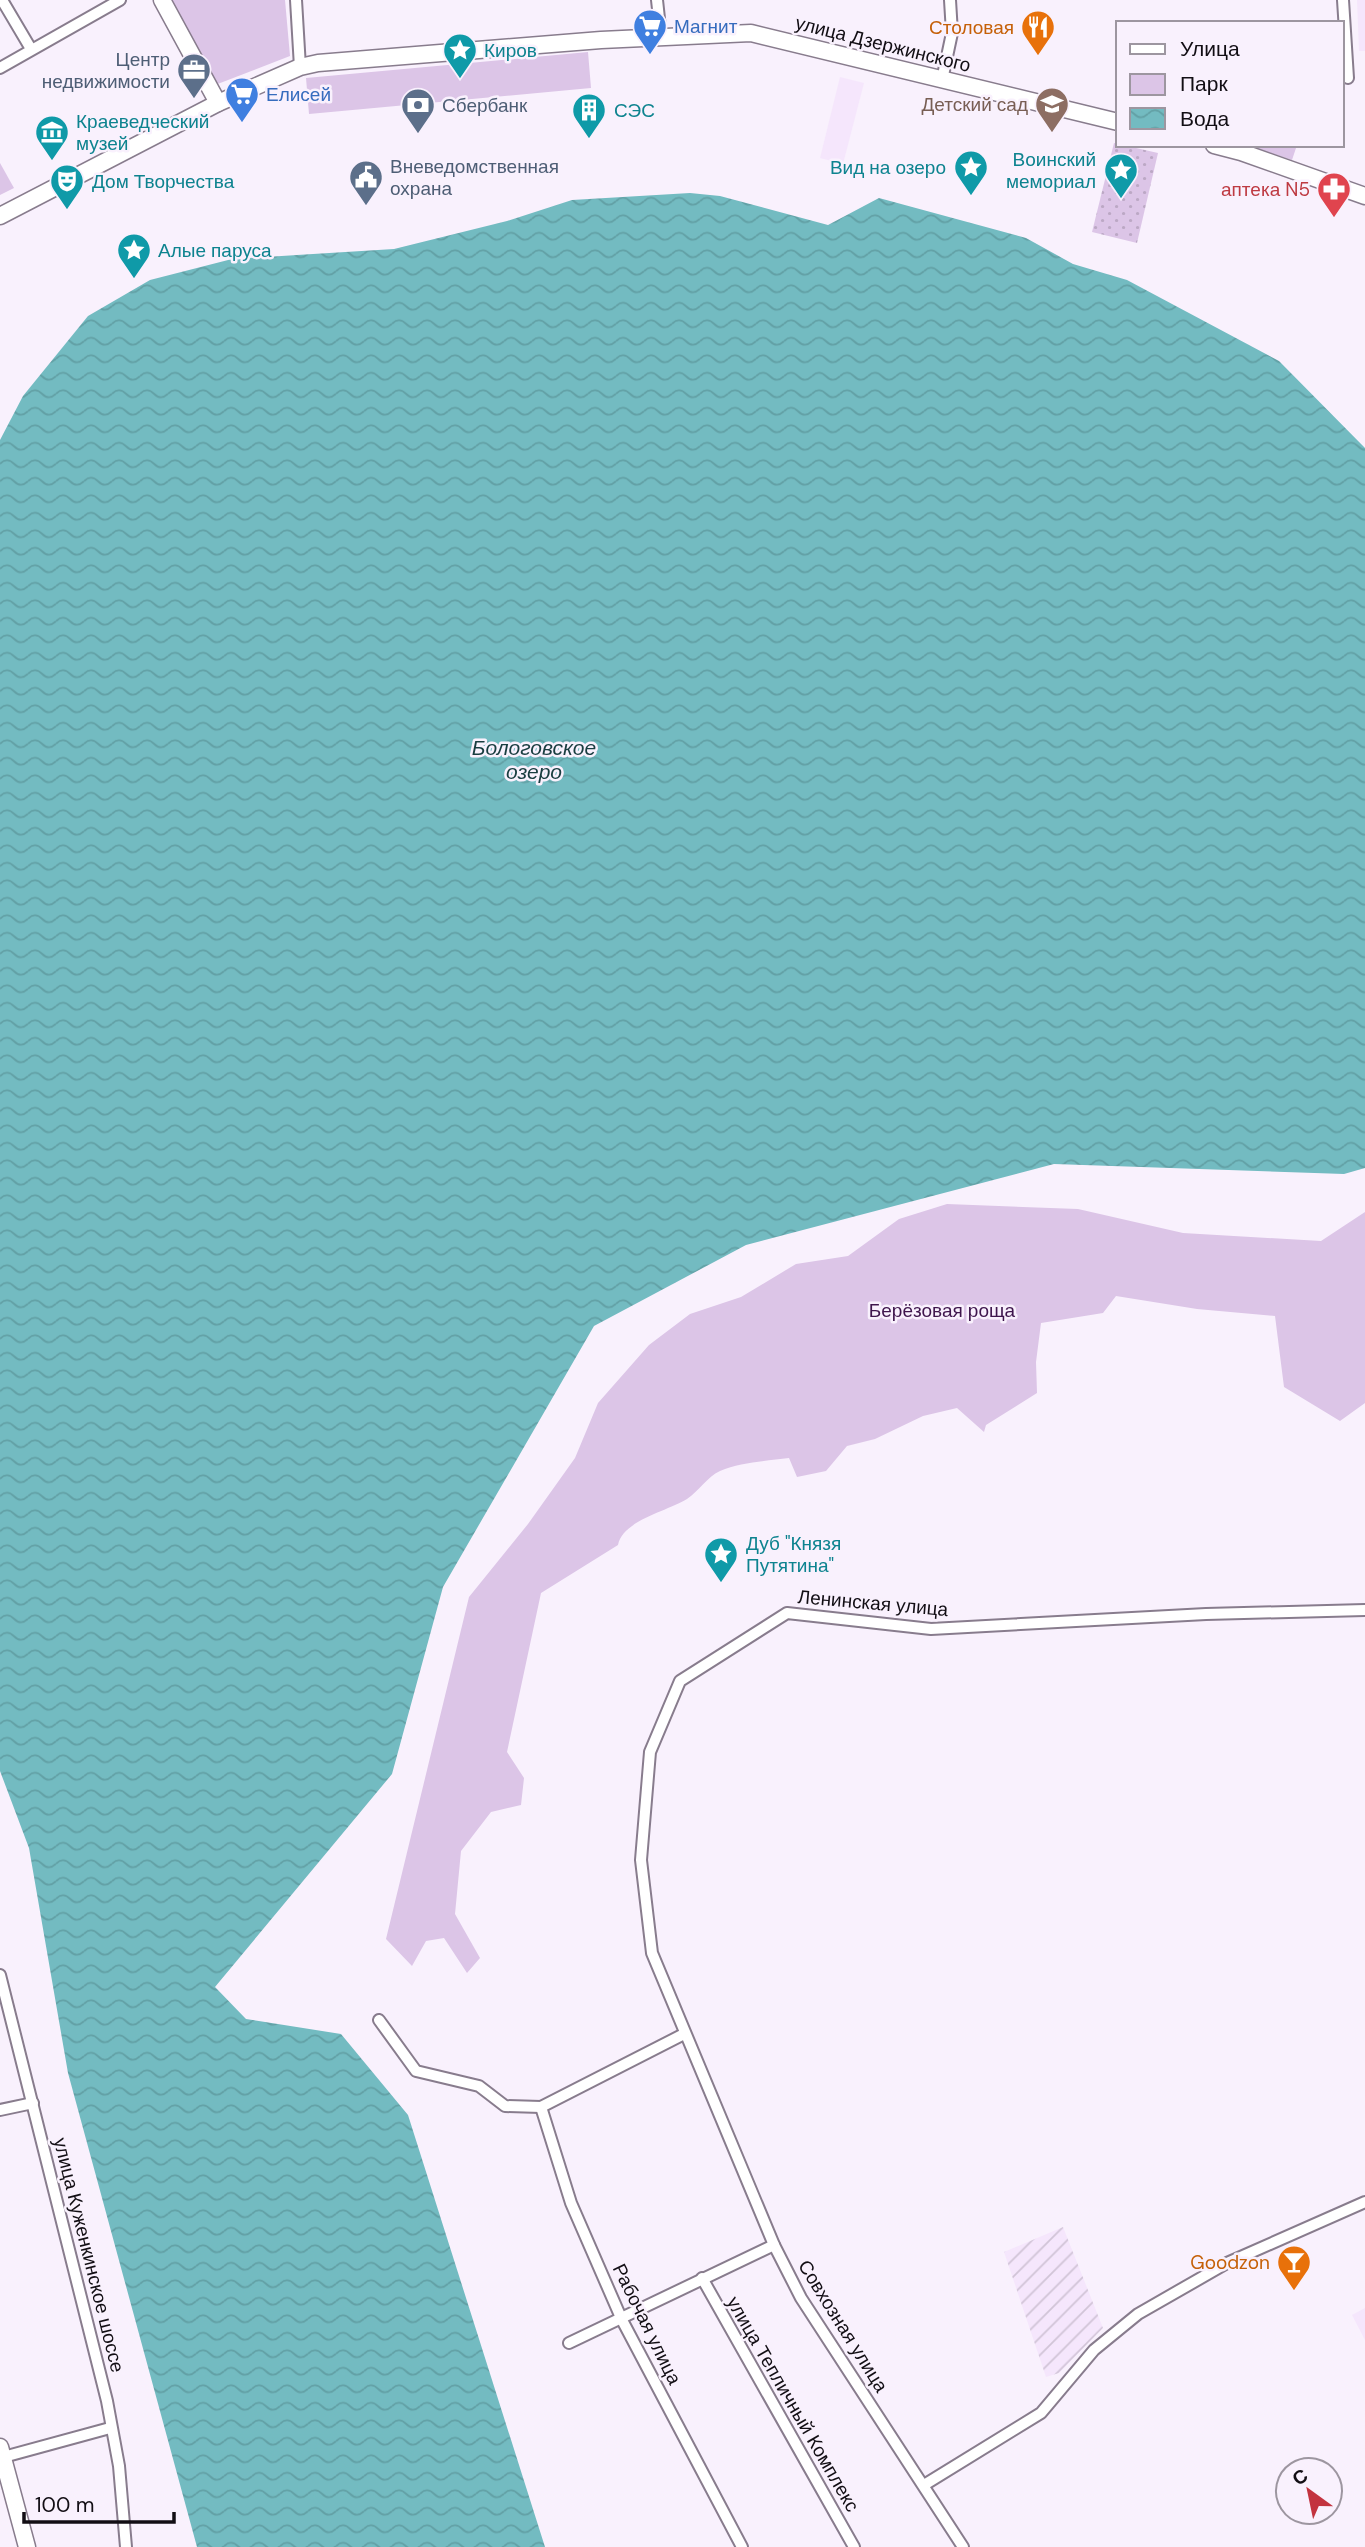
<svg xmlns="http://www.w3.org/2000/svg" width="1365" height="2547" font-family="'DM Sans',sans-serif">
<defs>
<pattern id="industrial-furrows" width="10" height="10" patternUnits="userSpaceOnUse" patternTransform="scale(1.75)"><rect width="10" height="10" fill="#f5e6fc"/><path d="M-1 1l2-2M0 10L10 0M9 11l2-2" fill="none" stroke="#d1c4d7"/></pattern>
<pattern id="grass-dots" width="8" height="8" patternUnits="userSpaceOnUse" patternTransform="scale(1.75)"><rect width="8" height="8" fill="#dcc5e7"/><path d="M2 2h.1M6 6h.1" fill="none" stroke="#bca8c5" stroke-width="1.8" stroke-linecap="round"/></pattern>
<pattern id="water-waves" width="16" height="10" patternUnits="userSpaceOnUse" patternTransform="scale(1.75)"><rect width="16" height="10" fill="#73bbc1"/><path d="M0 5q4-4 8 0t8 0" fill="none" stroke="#62a0a5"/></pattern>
</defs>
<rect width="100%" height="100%" fill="#f9f1fd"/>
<g fill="#f5e6fc">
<path d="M1357,0H1365V51H1359Z"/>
<path d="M840,77L864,83L843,164L820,158Z"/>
<path d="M1365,2308V2340L1352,2315Z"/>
</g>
<path fill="url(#industrial-furrows)" d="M1063,2227L1103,2328L1059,2373L1046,2377L1004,2252Z"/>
<path fill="url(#grass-dots)" d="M1114,143L1158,153L1137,243L1092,232Z"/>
<g fill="#dcc5e7">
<path d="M172,0H285L290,56L215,85Z"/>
<path d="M588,52L591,88L309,114L306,78Z"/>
<path d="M1246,145H1297L1292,160Z"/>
<path d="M0,163L14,188L0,195Z"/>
<path d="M947,1204L1078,1209L1183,1233L1321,1241L1365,1212V1403L1340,1421L1284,1387L1275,1316L1197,1309L1116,1296L1103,1313L1041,1323L1036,1362L1037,1393L986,1425L984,1432L957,1408L923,1416L875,1439L847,1446L826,1471L797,1477L789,1458C767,1461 741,1462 720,1471C707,1477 699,1491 687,1499C668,1511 623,1520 618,1545L541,1593L507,1752L524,1778L521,1805L491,1812L461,1851L455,1914L480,1958L467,1973L444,1938L426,1941L412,1966L386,1939L469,1597L528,1524L575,1458L598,1403L649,1345L690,1314L741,1297L796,1264L848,1256L899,1219Z"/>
</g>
<path fill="url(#water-waves)" d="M690,193L720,196L828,225L879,198L1026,238L1073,264L1127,280L1279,361L1365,448V1168L1344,1174L1054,1164L746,1245L594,1326L443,1587L392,1774L215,1987L246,2019L341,2034L408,2115L545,2547H197L68,2073L29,1848L0,1771V440L23,396L88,316L150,280L232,259L394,249L507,221L572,200Z"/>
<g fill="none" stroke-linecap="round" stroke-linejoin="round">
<g stroke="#887c8d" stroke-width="14">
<g id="street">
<path d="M2,0L31,49"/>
<path d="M296,0L300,67"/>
<path d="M657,0L661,37"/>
<path d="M1343,0L1348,78"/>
<path d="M0,68L120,0"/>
<path d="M942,80L952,33L950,0"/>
<path d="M0,1975L107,2401L119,2466L126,2547"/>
<path d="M379,2020L416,2071L479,2086L505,2106L541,2107L684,2034"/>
<path d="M541,2107L571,2203L622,2320L742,2547"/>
<path d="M0,2110L33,2103"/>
<path d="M702,2278L854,2547"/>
<path d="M569,2343L774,2245"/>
<path d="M0,2458L110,2428"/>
<path d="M924,2485L1041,2413L1094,2350L1138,2314L1227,2263L1365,2202"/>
<path d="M963,2547L801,2298L774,2245L652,1953L641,1860L650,1752L680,1681L787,1613L931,1629L1206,1614L1365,1610"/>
</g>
</g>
<g stroke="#887c8d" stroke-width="19">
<g id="secondary">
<path d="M162,0L218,103"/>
<path d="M1214,145L1241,152L1365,196"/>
<path d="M0,216L218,103L300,67L318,63L601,40L751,33L1118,122"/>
<path d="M0,2447L27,2547"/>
</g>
</g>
<use href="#street" stroke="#fff" stroke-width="10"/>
<use href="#secondary" stroke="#fff" stroke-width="16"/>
</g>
<defs>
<g id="supermarket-pin" transform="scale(1.75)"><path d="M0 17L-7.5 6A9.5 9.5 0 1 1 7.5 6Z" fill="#3f7fe0" stroke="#f9f1fd"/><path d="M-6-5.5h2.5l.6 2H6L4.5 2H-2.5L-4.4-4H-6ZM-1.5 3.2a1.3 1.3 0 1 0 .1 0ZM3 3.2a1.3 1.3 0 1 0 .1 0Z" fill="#fff"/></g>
<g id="restaurant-pin" transform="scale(1.75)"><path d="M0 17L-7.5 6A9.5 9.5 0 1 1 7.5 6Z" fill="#e8710a" stroke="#f9f1fd"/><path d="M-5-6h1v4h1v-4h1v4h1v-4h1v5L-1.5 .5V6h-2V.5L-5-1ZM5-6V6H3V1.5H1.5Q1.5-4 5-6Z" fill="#fff"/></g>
<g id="sight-pin" transform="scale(1.75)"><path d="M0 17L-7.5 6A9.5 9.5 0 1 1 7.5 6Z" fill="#0f9aa8" stroke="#f9f1fd"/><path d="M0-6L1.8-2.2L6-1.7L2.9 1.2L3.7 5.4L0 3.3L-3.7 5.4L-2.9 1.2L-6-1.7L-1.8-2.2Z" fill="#fff"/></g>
<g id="office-pin" transform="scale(1.75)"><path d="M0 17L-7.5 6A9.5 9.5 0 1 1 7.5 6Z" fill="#5c6f8a" stroke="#f9f1fd"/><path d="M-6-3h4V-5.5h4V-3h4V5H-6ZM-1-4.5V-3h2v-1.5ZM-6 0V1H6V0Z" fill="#fff"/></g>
<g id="school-pin" transform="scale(1.75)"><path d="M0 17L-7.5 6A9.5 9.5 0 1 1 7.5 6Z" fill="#8d6e63" stroke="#f9f1fd"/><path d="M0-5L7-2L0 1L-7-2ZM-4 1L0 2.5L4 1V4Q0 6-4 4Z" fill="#fff"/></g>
<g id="bank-pin" transform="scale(1.75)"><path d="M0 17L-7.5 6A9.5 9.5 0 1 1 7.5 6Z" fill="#5c6f8a" stroke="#f9f1fd"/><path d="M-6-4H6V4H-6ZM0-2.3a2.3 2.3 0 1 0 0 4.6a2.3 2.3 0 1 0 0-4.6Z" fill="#fff"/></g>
<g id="building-pin" transform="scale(1.75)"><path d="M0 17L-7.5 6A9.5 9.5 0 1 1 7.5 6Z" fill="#0f9aa8" stroke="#f9f1fd"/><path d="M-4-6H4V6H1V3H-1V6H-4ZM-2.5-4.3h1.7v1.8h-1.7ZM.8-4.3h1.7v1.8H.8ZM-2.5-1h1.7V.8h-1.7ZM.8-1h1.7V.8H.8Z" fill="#fff"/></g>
<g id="museum-pin" transform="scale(1.75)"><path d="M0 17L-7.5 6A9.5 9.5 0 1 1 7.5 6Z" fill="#0f9aa8" stroke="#f9f1fd"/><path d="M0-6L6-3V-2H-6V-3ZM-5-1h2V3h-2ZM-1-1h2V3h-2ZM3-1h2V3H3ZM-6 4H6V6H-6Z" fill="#fff"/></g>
<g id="civic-pin" transform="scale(1.75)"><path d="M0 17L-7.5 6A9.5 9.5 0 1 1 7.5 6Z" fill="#5c6f8a" stroke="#f9f1fd"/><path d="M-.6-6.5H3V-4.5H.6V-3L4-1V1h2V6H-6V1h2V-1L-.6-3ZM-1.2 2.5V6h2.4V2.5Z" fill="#fff"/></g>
<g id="theatre-pin" transform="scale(1.75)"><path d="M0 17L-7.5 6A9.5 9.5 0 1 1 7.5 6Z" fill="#0f9aa8" stroke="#f9f1fd"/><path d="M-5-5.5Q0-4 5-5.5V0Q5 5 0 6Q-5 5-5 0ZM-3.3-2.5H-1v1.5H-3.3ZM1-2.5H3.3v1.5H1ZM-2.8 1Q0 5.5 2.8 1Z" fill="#fff"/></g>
<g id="pharmacy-pin" transform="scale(1.75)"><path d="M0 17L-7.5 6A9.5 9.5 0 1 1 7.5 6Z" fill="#e0444e" stroke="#f9f1fd"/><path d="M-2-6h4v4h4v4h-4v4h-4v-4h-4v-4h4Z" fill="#fff"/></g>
<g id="bar-pin" transform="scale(1.75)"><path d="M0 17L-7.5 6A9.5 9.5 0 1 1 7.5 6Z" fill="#e8710a" stroke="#f9f1fd"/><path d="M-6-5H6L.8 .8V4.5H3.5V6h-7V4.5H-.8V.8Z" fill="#fff"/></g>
</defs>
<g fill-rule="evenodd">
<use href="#supermarket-pin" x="650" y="26"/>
<use href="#restaurant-pin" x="1038" y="27"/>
<use href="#sight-pin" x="460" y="50"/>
<use href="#office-pin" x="194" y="70"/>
<use href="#supermarket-pin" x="242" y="94"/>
<use href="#school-pin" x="1052" y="104"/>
<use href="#bank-pin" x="418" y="105"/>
<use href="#building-pin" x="589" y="110"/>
<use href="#museum-pin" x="52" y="132"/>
<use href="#sight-pin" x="971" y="167"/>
<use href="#sight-pin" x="1121" y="170"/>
<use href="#civic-pin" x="366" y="177"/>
<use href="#theatre-pin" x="67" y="181"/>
<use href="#pharmacy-pin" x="1334" y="189"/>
<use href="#sight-pin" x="134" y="250"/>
<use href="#sight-pin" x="721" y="1554"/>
<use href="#bar-pin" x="1294" y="2262"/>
</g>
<g text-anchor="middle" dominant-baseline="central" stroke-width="5" stroke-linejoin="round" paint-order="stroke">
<g font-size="19" fill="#366cbe" stroke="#f9f1fd" text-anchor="start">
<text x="674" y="26">Магнит</text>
<text x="266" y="94">Елисей</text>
</g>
<g font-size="19" fill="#c56008" stroke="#f9f1fd" text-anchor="end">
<text x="1014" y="27">Столовая</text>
<text x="1270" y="2262">Goodzon</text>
</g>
<g font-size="19" fill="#120e14" stroke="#f9f1fd">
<text transform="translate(883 44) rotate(14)">улица Дзержинского</text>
<text transform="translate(873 1603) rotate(5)">Ленинская улица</text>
<text transform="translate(89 2255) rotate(76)">улица Куженкинское шоссе</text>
<text transform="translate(647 2324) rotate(64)">Рабочая улица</text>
<text transform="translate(843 2326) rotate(58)">Совхозная улица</text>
<text transform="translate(793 2404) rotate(60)">улица Тепличный Комплекс</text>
</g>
<g font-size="19" fill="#0d838f" stroke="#f9f1fd" text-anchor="start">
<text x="484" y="50">Киров</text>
<text x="614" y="110">СЭС</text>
<text x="76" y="121">Краеведческий<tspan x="76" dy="22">музей</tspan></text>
<text x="1096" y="159" text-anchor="end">Воинский<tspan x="1096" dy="22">мемориал</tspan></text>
<text x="946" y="167" text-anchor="end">Вид на озеро</text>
<text x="92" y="181">Дом Творчества</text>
<text x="158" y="250">Алые паруса</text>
<text x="746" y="1543">Дуб "Князя<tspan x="746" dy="22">Путятина"</tspan></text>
</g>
<g font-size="19" fill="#4e5e75" stroke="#f9f1fd" text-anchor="start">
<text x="170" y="59" text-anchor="end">Центр<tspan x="170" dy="22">недвижимости</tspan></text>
<text x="442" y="105">Сбербанк</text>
<text x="390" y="166">Вневедомственная<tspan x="390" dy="22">охрана</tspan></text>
</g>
<g font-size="19" fill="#785e54" stroke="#f9f1fd" text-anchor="end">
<text x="1028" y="104">Детский сад</text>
</g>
<g font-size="19" fill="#be3a42" stroke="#f9f1fd" text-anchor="end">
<text x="1310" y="189">аптека N5</text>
</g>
<g font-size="19" fill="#3f164d" stroke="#f9f1fd">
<text x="942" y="1310">Берёзовая роща</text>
</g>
<g font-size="21" font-style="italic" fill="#193d40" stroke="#f9f1fd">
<text x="534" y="748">Бологовское<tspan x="534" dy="24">озеро</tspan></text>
</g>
</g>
<rect x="1116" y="21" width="228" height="126" fill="#f9f1fd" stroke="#9d96a0" stroke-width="2"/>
<rect x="1130" y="44" width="35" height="10" fill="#ffffff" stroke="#9d96a0" stroke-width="2"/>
<text x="1180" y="56" font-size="21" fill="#120e14">Улица</text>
<rect x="1130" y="74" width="35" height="21" fill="#dcc5e7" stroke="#9d96a0" stroke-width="2"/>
<text x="1180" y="91" font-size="21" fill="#120e14">Парк</text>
<rect x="1130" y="108" width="35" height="21" fill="url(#water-waves)" stroke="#9d96a0" stroke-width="2"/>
<text x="1180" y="126" font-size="21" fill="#120e14">Вода</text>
<g transform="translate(1309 2491) rotate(327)"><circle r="33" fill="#f9f1fd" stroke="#9d96a0" stroke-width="2"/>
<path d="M0-5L12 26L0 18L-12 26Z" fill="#c3333f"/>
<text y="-10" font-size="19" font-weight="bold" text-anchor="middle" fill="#120e14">С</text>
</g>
<path d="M24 2512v10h150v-10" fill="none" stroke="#120e14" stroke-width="3.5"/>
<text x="35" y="2512" font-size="21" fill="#120e14" stroke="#f9f1fd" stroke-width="5" paint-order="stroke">100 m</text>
</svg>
